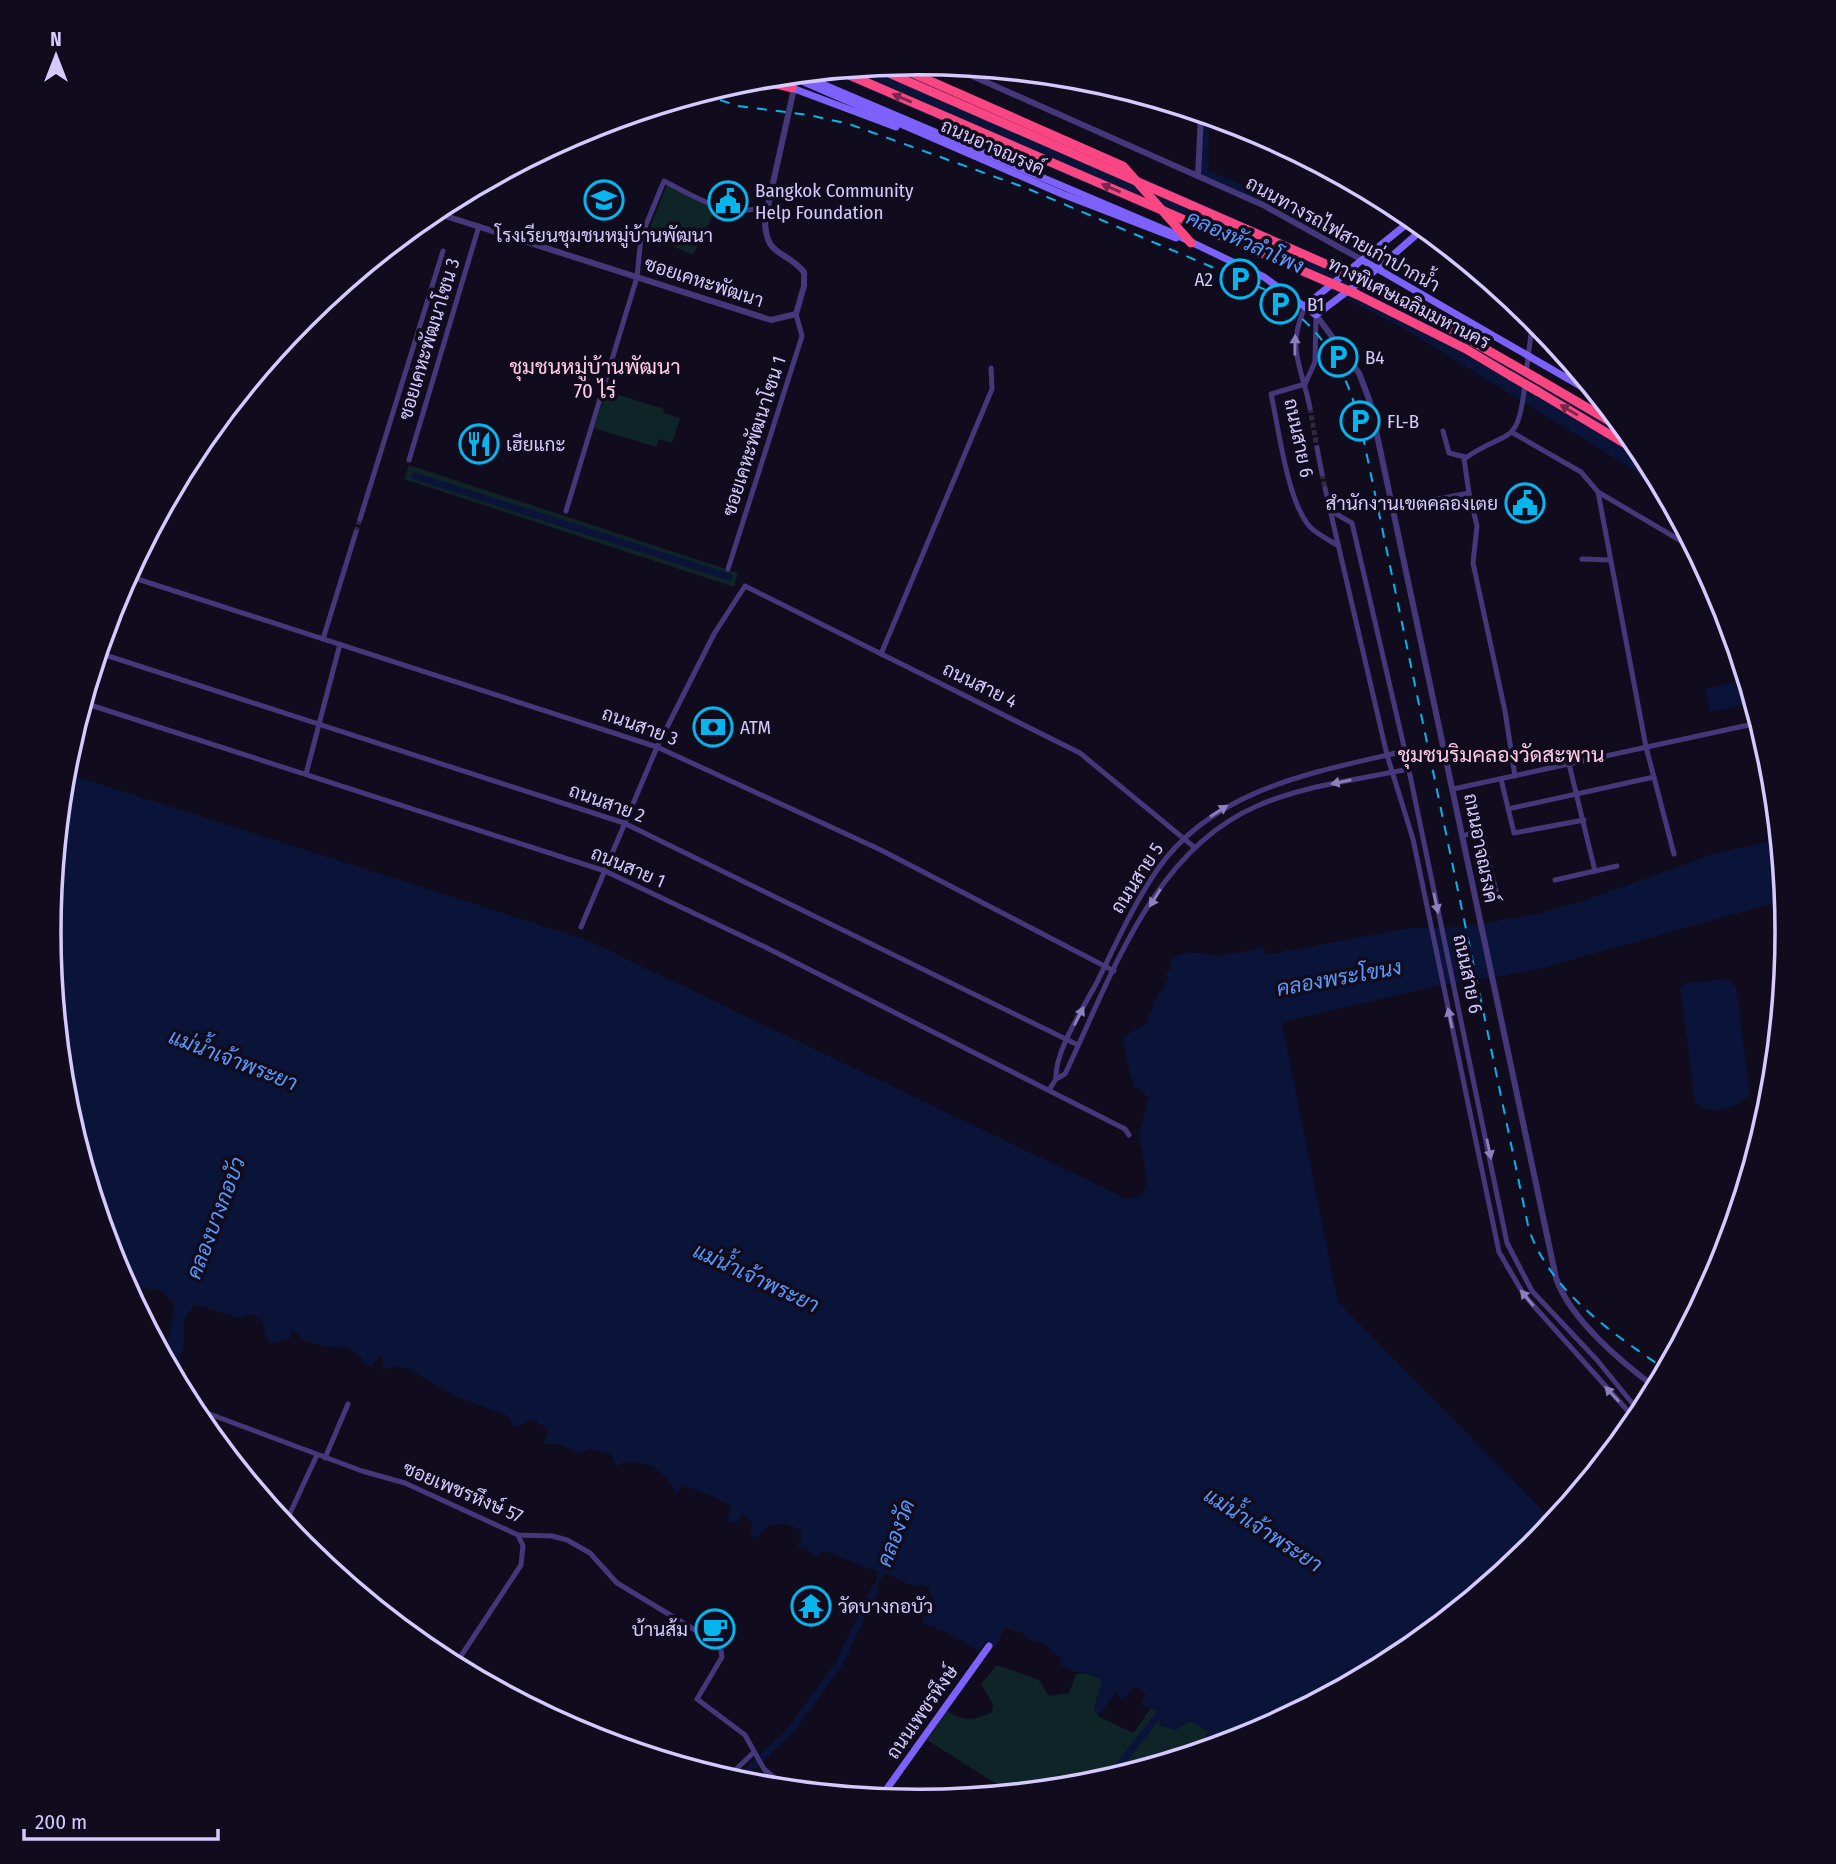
<svg xmlns="http://www.w3.org/2000/svg" width="1836" height="1864" font-family="'Fira Sans Condensed',Sarabun,sans-serif">
<rect width="100%" height="100%" fill="#110c1d"/>
<g fill="#0f2426">
<path d="M667,185L716,209L693,255L647,235Z"/>
<path d="M606,391L664,409L663,413L680,418L672,443L659,439L656,447L594,428Z"/>
<path d="M409,465L738,573L734,587L404,479Z"/>
<path d="M997,1665L1039,1680L1049,1696L1069,1693L1076,1674H1091L1103,1680L1094,1708L1098,1716L1133,1733L1151,1708L1190,1721L1208,1731L1200,1750L1087,1784L1009,1792L927,1740L947,1711C964,1722 973,1721 992,1712L993,1704L981,1684Z"/>
</g>
<g fill="#0a1438">
<path d="M890,66L1348,268L1618,422L1641,450L1660,486L1408,331L1314,282L827,72Z"/>
<path d="M1739,681L1744,705L1710,712L1705,689Z"/>
<path d="M65,773L587,940L1127,1199L1142,1195L1147,1183L1139,1134L1149,1097L1133,1086L1122,1037L1146,1024L1155,1000L1169,978L1165,974L1171,969L1170,961C1188,945 1203,957 1224,955C1237,953 1251,950 1264,947L1266,955L1410,928L1462,927L1537,914L1586,900L1716,853L1778,840L1784,900L1535,970L1437,986L1282,1022L1338,1302L1553,1521L1532,1547L1400,1655L1250,1735L1200,1750L1208,1731L1190,1721L1176,1730L1159,1725L1160,1711L1141,1705L1146,1692L1134,1686L1123,1700L1115,1693L1098,1716L1094,1708L1102,1680C1088,1672 1076,1674 1061,1666V1659L1045,1644L1031,1640L1018,1630L1016,1632L1005,1627L996,1647L986,1641L978,1651L949,1633L922,1623L935,1597L929,1594L930,1589L921,1584L918,1588L884,1573L872,1596L878,1572L823,1550L819,1556L797,1546L802,1538L800,1530L785,1524L770,1525L755,1538L750,1536L753,1524L742,1514L736,1524L727,1520L732,1507L712,1496L682,1485L676,1495C669,1471 640,1453 616,1466L612,1455L589,1449L578,1454L560,1444H544L548,1429L532,1419L515,1428L508,1416L455,1396L409,1369L395,1365L383,1371V1360L379,1355L372,1367L361,1363L362,1357L347,1348L327,1347L302,1340L300,1335L292,1331L288,1339L271,1343L265,1334L263,1321L251,1314L239,1318L194,1304L184,1320V1345L174,1375L163,1355C170,1338 172,1322 174,1304L162,1291L125,1284L115,1264L66,1101L49,932Z"/>
<path d="M1728,979L1736,988L1750,1093C1741,1108 1706,1118 1695,1101L1680,988L1686,983Z"/>
</g>
<g fill="none" stroke-linecap="round" stroke-linejoin="round">
<g stroke="#0a1438" stroke-width="7">
<path d="M1205,115V173L1267,200L1361,253"/>
<path d="M1387,268L1430,298"/>
<path d="M415,476L729,577"/>
<path d="M1109,1778L1165,1707"/>
<path d="M737,1781L790,1731L839,1664L875,1588"/>
</g>
<g stroke="#2f283f" stroke-width="5" stroke-dasharray="5 2.5" stroke-linecap="butt">
<path d="M1310,408L1317,448"/>
<path d="M1322,474L1325,488"/>
<path d="M356,532L360,519"/>
</g>
<g stroke="#44387b" stroke-width="5">
<path d="M1306,305C1285,349 1302,366 1310,408"/>
<path d="M1526,374L1533,318"/>
<path d="M1305,384L1271,394C1279,429 1287,501 1310,527C1317,534 1329,540 1337,545"/>
<path d="M1305,384L1315,362L1316,315"/>
<path d="M1443,431L1449,453L1465,457"/>
<path d="M1513,433L1581,472L1598,492L1646,747L1674,854"/>
<path d="M1317,448L1322,474"/>
<path d="M409,460L479,226"/>
<path d="M1325,488L1387,755L1413,839L1499,1252L1524,1295L1636,1420"/>
<path d="M1598,492L1693,548"/>
<path d="M1469,493L1477,526L1473,563L1505,711L1515,776"/>
<path d="M1392,508L1469,493L1464,459C1509,427 1518,450 1525,383"/>
<path d="M566,511L637,277L641,237L664,181C700,199 729,221 769,205"/>
<path d="M1331,511L1352,523L1405,751L1507,1243L1532,1291L1597,1360L1641,1414"/>
<path d="M360,519L443,251"/>
<path d="M1582,559L1610,560"/>
<path d="M728,569L802,336L796,314"/>
<path d="M128,576L657,747L881,850L1114,971"/>
<path d="M323,639L356,532"/>
<path d="M99,653L624,823L1078,1045"/>
<path d="M881,654L992,389L991,368"/>
<path d="M84,703L605,871L765,947L1125,1129L1129,1135"/>
<path d="M306,774L340,644"/>
<path d="M1501,779L1514,833L1584,820"/>
<path d="M1453,789L1758,723"/>
<path d="M1508,809L1654,777"/>
<path d="M1463,836L1476,831L1483,838L1498,899"/>
<path d="M1595,871L1617,866"/>
<path d="M1555,880L1595,871L1569,764"/>
<path d="M581,927L657,747L714,634L745,586L1080,753L1194,847"/>
<path d="M1056,1079C1054,1052 1084,1007 1097,982C1116,944 1133,905 1157,870C1214,788 1315,772 1405,751"/>
<path d="M1049,1090L1056,1079L1065,1074C1111,978 1152,851 1257,806C1305,785 1358,780 1408,769"/>
<path d="M191,1407L362,1471L405,1483L518,1535L552,1536L567,1540L590,1553L617,1583L720,1645L722,1657L697,1699L745,1735L764,1769L787,1788"/>
<path d="M325,1458L348,1404"/>
<path d="M285,1524L317,1455"/>
<path d="M455,1665L521,1565L523,1546L518,1535"/>
<path d="M727,1778L754,1752"/>
</g>
<g stroke="#44387b" stroke-width="6">
<path d="M950,66L1263,205L1364,261"/>
<path d="M1198,176L1201,114"/>
<path d="M433,212L771,320L796,314L804,286V272C785,249 765,258 765,219L797,75"/>
<path d="M1316,315L1359,373L1370,402L1556,1278C1570,1319 1621,1362 1655,1387"/>
</g>
<g stroke="#7c62fb" stroke-width="7">
<path d="M801,75L1168,231L1264,277L1316,315L1377,269L1424,228"/>
<path d="M790,76L1062,194L1176,238"/>
<path d="M792,88L896,127"/>
<path d="M1364,261L1596,395"/>
<path d="M1306,305L1413,219"/>
<path d="M881,1797L989,1646"/>
</g>
<g stroke="#fa4784" stroke-width="9">
<path d="M894,65L1123,166L1191,243"/>
<path d="M756,79L792,88"/>
<path d="M1356,294L1466,349L1511,376"/>
<path d="M1538,379L1625,430"/>
<path d="M1537,391L1644,455"/>
</g>
<path stroke="#06b5ed" stroke-width="2" stroke-dasharray="10 9" stroke-linecap="butt" d="M702,94L738,106L809,115L849,124L1026,188L1266,290C1324,330 1346,365 1362,432L1529,1230C1552,1293 1612,1333 1665,1369"/>
<g stroke="#fa4784" stroke-width="9">
<path d="M875,67L1328,265L1391,295L1538,379"/>
<path d="M840,71L1356,294"/>
<path d="M1511,376L1537,391"/>
</g>
</g>
<defs><path id="oneway-solid" d="M-6-.8H1V-3.2L6.5 0L1 3.2V.8H-6Z" transform="scale(1.75)"/></defs>
<g fill="#7a274b">
<use href="#oneway-solid" transform="translate(902 98) rotate(-157)"/>
<use href="#oneway-solid" transform="translate(1111 188) rotate(-157)"/>
<use href="#oneway-solid" transform="translate(1569 410) rotate(-149)"/>
</g>
<g fill="#8d80bc">
<use href="#oneway-solid" transform="translate(1295 345) rotate(-89)"/>
<use href="#oneway-solid" transform="translate(1341 782) rotate(169)"/>
<use href="#oneway-solid" transform="translate(1219 811) rotate(-33)"/>
<use href="#oneway-solid" transform="translate(1155 898) rotate(122)"/>
<use href="#oneway-solid" transform="translate(1436 903) rotate(78)"/>
<use href="#oneway-solid" transform="translate(1079 1016) rotate(-63)"/>
<use href="#oneway-solid" transform="translate(1450 1018) rotate(-102)"/>
<use href="#oneway-solid" transform="translate(1489 1149) rotate(78)"/>
<use href="#oneway-solid" transform="translate(1527 1298) rotate(-129)"/>
<use href="#oneway-solid" transform="translate(1612 1394) rotate(-133)"/>
</g>
<defs>
<g id="school-ring" transform="scale(2.0125)"><circle r="9.5" fill="#110c1d" stroke="#06b5ed" stroke-width="1.5"/><path d="M0-5L7-2L0 1L-7-2ZM-4 1L0 2.5L4 1V4Q0 6-4 4Z" fill="#06b5ed"/></g>
<g id="civic-ring" transform="scale(2.0125)"><circle r="9.5" fill="#110c1d" stroke="#06b5ed" stroke-width="1.5"/><path d="M-.6-6.5H3V-4.5H.6V-3L4-1V1h2V6H-6V1h2V-1L-.6-3ZM-1.2 2.5V6h2.4V2.5Z" fill="#06b5ed"/></g>
<g id="parking-ring" transform="scale(2.0125)"><circle r="9.5" fill="#110c1d" stroke="#06b5ed" stroke-width="1.5"/><path d="M-3.5-5.5H1a3.5 3.5 0 0 1 0 7H-1V5.5H-3.5ZM-1-3.4V-.6H.8a1.4 1.4 0 0 0 0-2.8Z" fill="#06b5ed"/></g>
<g id="restaurant-ring" transform="scale(2.0125)"><circle r="9.5" fill="#110c1d" stroke="#06b5ed" stroke-width="1.5"/><path d="M-5-6h1v4h1v-4h1v4h1v-4h1v5L-1.5 .5V6h-2V.5L-5-1ZM5-6V6H3V1.5H1.5Q1.5-4 5-6Z" fill="#06b5ed"/></g>
<g id="bank-ring" transform="scale(2.0125)"><circle r="9.5" fill="#110c1d" stroke="#06b5ed" stroke-width="1.5"/><path d="M-6-4H6V4H-6ZM0-2.3a2.3 2.3 0 1 0 0 4.6a2.3 2.3 0 1 0 0-4.6Z" fill="#06b5ed"/></g>
<g id="temple-ring" transform="scale(2.0125)"><circle r="9.5" fill="#110c1d" stroke="#06b5ed" stroke-width="1.5"/><path d="M0-6L5-2H3V0L6.5 2.5H4V6H1.5V3h-3V6H-4V2.5H-6.5L-3 0V-2H-5Z" fill="#06b5ed"/></g>
<g id="cafe-ring" transform="scale(2.0125)"><circle r="9.5" fill="#110c1d" stroke="#06b5ed" stroke-width="1.5"/><path d="M-5.5-4.5H6V0H3Q3 3.5 0 3.5H-2.5Q-5.5 3.5-5.5 0ZM3-3.2v2h1.7v-2ZM-6 4.5H4V6H-6Z" fill="#06b5ed"/></g>
</defs>
<g fill-rule="evenodd">
<use href="#school-ring" x="604" y="200"/>
<use href="#civic-ring" x="728" y="201"/>
<use href="#parking-ring" x="1240" y="279"/>
<use href="#parking-ring" x="1280" y="304"/>
<use href="#parking-ring" x="1338" y="357"/>
<use href="#parking-ring" x="1360" y="421"/>
<use href="#restaurant-ring" x="479" y="444"/>
<use href="#civic-ring" x="1525" y="503"/>
<use href="#bank-ring" x="713" y="727"/>
<use href="#temple-ring" x="811" y="1606"/>
<use href="#cafe-ring" x="715" y="1629"/>
</g>
<g text-anchor="middle" dominant-baseline="central" stroke-width="7" stroke-linejoin="round" paint-order="stroke">
<g font-size="19" fill="#d6c9fe" stroke="#110c1d">
<text transform="translate(993 147) rotate(24)">ถนนอาจณรงค์</text>
<text transform="translate(1343 234) rotate(29)">ถนนทางรถไฟสายเก่าปากน้ำ</text>
<text transform="translate(704 282) rotate(18)">ซอยเคหะพัฒนา</text>
<text transform="translate(1409 303) rotate(27)">ทางพิเศษเฉลิมมหานคร</text>
<text transform="translate(429 339) rotate(-73)">ซอยเคหะพัฒนาโซน 3</text>
<text transform="translate(754 436) rotate(-72)">ซอยเคหะพัฒนาโซน 1</text>
<text transform="translate(1299 438) rotate(78)">ถนนสาย 6</text>
<text transform="translate(980 685) rotate(26)">ถนนสาย 4</text>
<text transform="translate(640 726) rotate(20)">ถนนสาย 3</text>
<text transform="translate(607 803) rotate(20)">ถนนสาย 2</text>
<text transform="translate(1481 848) rotate(79)">ถนนอาจณรงค์</text>
<text transform="translate(628 867) rotate(23)">ถนนสาย 1</text>
<text transform="translate(1137 878) rotate(-57)">ถนนสาย 5</text>
<text transform="translate(1468 974) rotate(78)">ถนนสาย 6</text>
<text transform="translate(463 1492) rotate(23)">ซอยเพชรหึงษ์ 57</text>
<text transform="translate(922 1712) rotate(-55)">ถนนเพชรหึงษ์</text>
</g>
<g font-size="19" fill="#d6c9fe" stroke="#110c1d" text-anchor="start">
<text x="755" y="190">Bangkok Community<tspan x="755" dy="22">Help Foundation</tspan></text>
<text x="604" y="235" text-anchor="middle">โรงเรียนชุมชนหมู่บ้านพัฒนา</text>
<text x="1213" y="279" text-anchor="end">A2</text>
<text x="1307" y="304">B1</text>
<text x="1365" y="357">B4</text>
<text x="1387" y="421">FL-B</text>
<text x="506" y="444">เฮียแกะ</text>
<text x="1498" y="503" text-anchor="end">สำนักงานเขตคลองเตย</text>
<text x="740" y="727">ATM</text>
<text x="838" y="1606">วัดบางกอบัว</text>
<text x="688" y="1629" text-anchor="end">บ้านส้ม</text>
</g>
<g font-size="21" font-style="italic" fill="#5a99fb" stroke="#110c1d">
<text transform="translate(1245 242) rotate(24)">คลองหัวลำโพง</text>
<text transform="translate(1339 978) rotate(-10)">คลองพระโขนง</text>
<text transform="translate(233 1060) rotate(21)">แม่น้ำเจ้าพระยา</text>
<text transform="translate(216 1218) rotate(-69)">คลองบางกอบัว</text>
<text transform="translate(756 1278) rotate(25)">แม่น้ำเจ้าพระยา</text>
<text transform="translate(1263 1530) rotate(33)">แม่น้ำเจ้าพระยา</text>
<text transform="translate(896 1533) rotate(-69)">คลองวัด</text>
</g>
<g font-size="21" fill="#fecbe4" stroke="#110c1d">
<text x="595" y="367">ชุมชนหมู่บ้านพัฒนา<tspan x="595" dy="24">70 ไร่</tspan></text>
<text x="1501" y="755">ชุมชนริมคลองวัดสะพาน</text>
</g>
</g>
<path d="M0 0H1836V1864H0ZM61 932a857 857 0 1 1 1714 0a857 857 0 1 1-1714 0Z" fill="#110c1d" fill-rule="evenodd"/>
<path fill="none" stroke="#d6c9fe" stroke-width="3.5" d="M61 932a857 857 0 1 1 1714 0a857 857 0 1 1-1714 0Z"/>
<g transform="translate(56 56)" stroke="#110c1d" stroke-width="5" paint-order="stroke">
<path d="M0-5L12 26L0 18L-12 26Z" fill="#d6c9fe"/>
<text y="-10" font-size="19" font-weight="bold" text-anchor="middle" fill="#d6c9fe">N</text>
</g>
<path d="M24 1829v10h194v-10" fill="none" stroke="#d6c9fe" stroke-width="3.5"/>
<text x="35" y="1829" font-size="21" fill="#d6c9fe" stroke="#110c1d" stroke-width="5" paint-order="stroke">200 m</text>
</svg>
